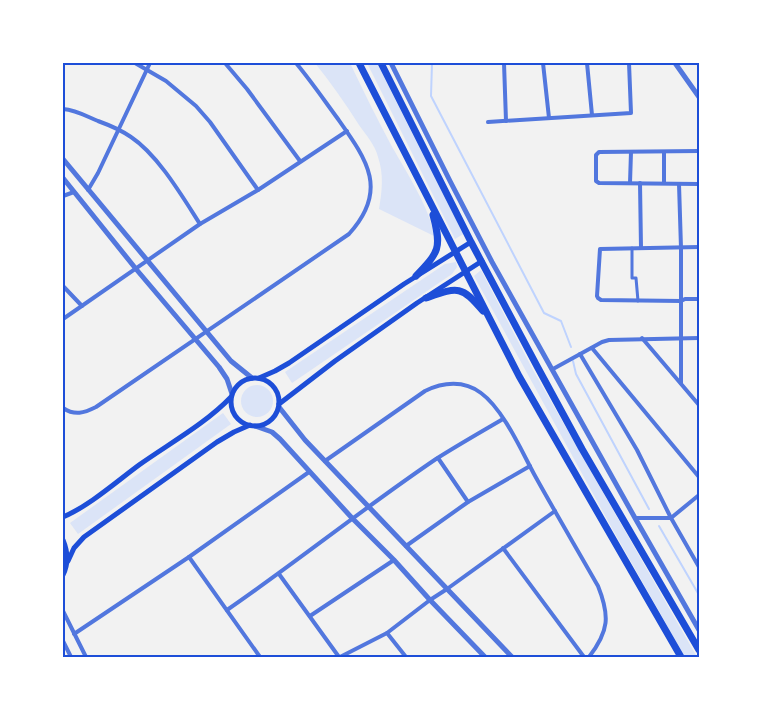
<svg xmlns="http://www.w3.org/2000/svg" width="762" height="720" font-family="Rubik,sans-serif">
<rect width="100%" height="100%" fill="#f2f2f2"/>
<g fill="#dbe4f7">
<path d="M315,63H350C363,90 376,117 390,143C403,167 431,209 434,236L379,209C382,192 384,174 378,157C375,145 366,135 359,125C345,103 331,83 315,63Z"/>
<path d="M367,63H378L465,233L455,239Z"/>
<path d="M456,262L457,267L452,274L292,383L285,372L445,264Z"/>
<path d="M481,270L533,370L697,657H685L609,523L474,276Z"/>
<circle cx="257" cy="401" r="16"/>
<path d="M223,413L231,424L78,534L70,523Z"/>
</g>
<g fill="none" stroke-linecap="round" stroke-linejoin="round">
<g stroke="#bfd3fe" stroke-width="2">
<path d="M432,63L431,96L544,313L561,321L571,347"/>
<path d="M573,361L576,374L649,509"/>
<path d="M659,526L699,595"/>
</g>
<path stroke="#5277de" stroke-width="3" d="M632,248V278H636L638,301"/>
<g stroke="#5277de" stroke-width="4">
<path d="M135,63L166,81L196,106L210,122L258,190"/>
<path d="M225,63L247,89L300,161"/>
<path d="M504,63L506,121"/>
<path d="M543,63L549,118"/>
<path d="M587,63L592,115"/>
<path d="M63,109C76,110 86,116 98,121C109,125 121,130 131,137C158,155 182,196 200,224"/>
<path d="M488,122L631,113L629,63"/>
<path d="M699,151L599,152L596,155V181L599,183L699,184"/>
<path d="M630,183L631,152"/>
<path d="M640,183L641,248"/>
<path d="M664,183V152"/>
<path d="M679,184L681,248V383"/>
<path d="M88,190L98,173L150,63"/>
<path d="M63,196L74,192"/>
<path d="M699,247L600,249L597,296L598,298L601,300L681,301L685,299H699"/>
<path d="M63,286L82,306"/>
<path d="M63,319L200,224L258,190L347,131"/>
<path d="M642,338L699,405"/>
<path d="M592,348L699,477"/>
<path d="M580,354L637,450L671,518L699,567"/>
<path d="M553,369L602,342L609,340L699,338"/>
<path d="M63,408C75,416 84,413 96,407L349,234C389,190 367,160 338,119C324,100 311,81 296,63"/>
<path d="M438,458L468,502"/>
<path d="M325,461L425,391C443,382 464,380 481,393C503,409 521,450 534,474C555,512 577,549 598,586C610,616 609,631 589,657"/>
<path d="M636,518H671L699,495"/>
<path d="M406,546L468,502L530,466"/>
<path d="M503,548L584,657"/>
<path d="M189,557L260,657"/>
<path d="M279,574L339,657"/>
<path d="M227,610C298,561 365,507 436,459C458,445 481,432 503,419"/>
<path d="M63,611L86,657"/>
<path d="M310,616L394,560"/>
<path d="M387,633L406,657"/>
<path d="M74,634L189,557L309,472"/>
<path d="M63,641L71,657"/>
<path d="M340,657L387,633L430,600L447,589L555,511"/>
</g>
<g stroke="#5277de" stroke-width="5">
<path d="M391,63L450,181L492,262L635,518L699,630"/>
<path d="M675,63L699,97"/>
<path d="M63,159L231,361L252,378"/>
<path d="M63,178L136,269L219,367L227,379L232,394"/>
<path d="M279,407L305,440L512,657"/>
<path d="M255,426L272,432L280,439L352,518L394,560L430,600L485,657"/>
</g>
<g stroke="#1d4ed8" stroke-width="5">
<path d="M259,378L275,371L289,363L404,284L471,242"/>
<circle cx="255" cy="402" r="24"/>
<path d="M279,404L335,361L417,303L482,261"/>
<path d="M63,517C89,506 116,482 139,465C170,443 205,424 231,397"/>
<path d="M63,540C68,552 69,563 63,575"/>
<path d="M68,561L74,548L84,537L217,442L234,432L250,425"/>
</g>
<g stroke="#1d4ed8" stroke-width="7">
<path d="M359,63L519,376L681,657"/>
<path d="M381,63L471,242L538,368L582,449L699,650"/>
<path d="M416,276C439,252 442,248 433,215"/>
<path d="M426,298C458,287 461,285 483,311"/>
</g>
</g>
<rect width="762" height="720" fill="none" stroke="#ffffff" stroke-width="129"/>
<rect x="64" y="64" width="634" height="592" fill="none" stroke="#1d4ed8" stroke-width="2"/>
</svg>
